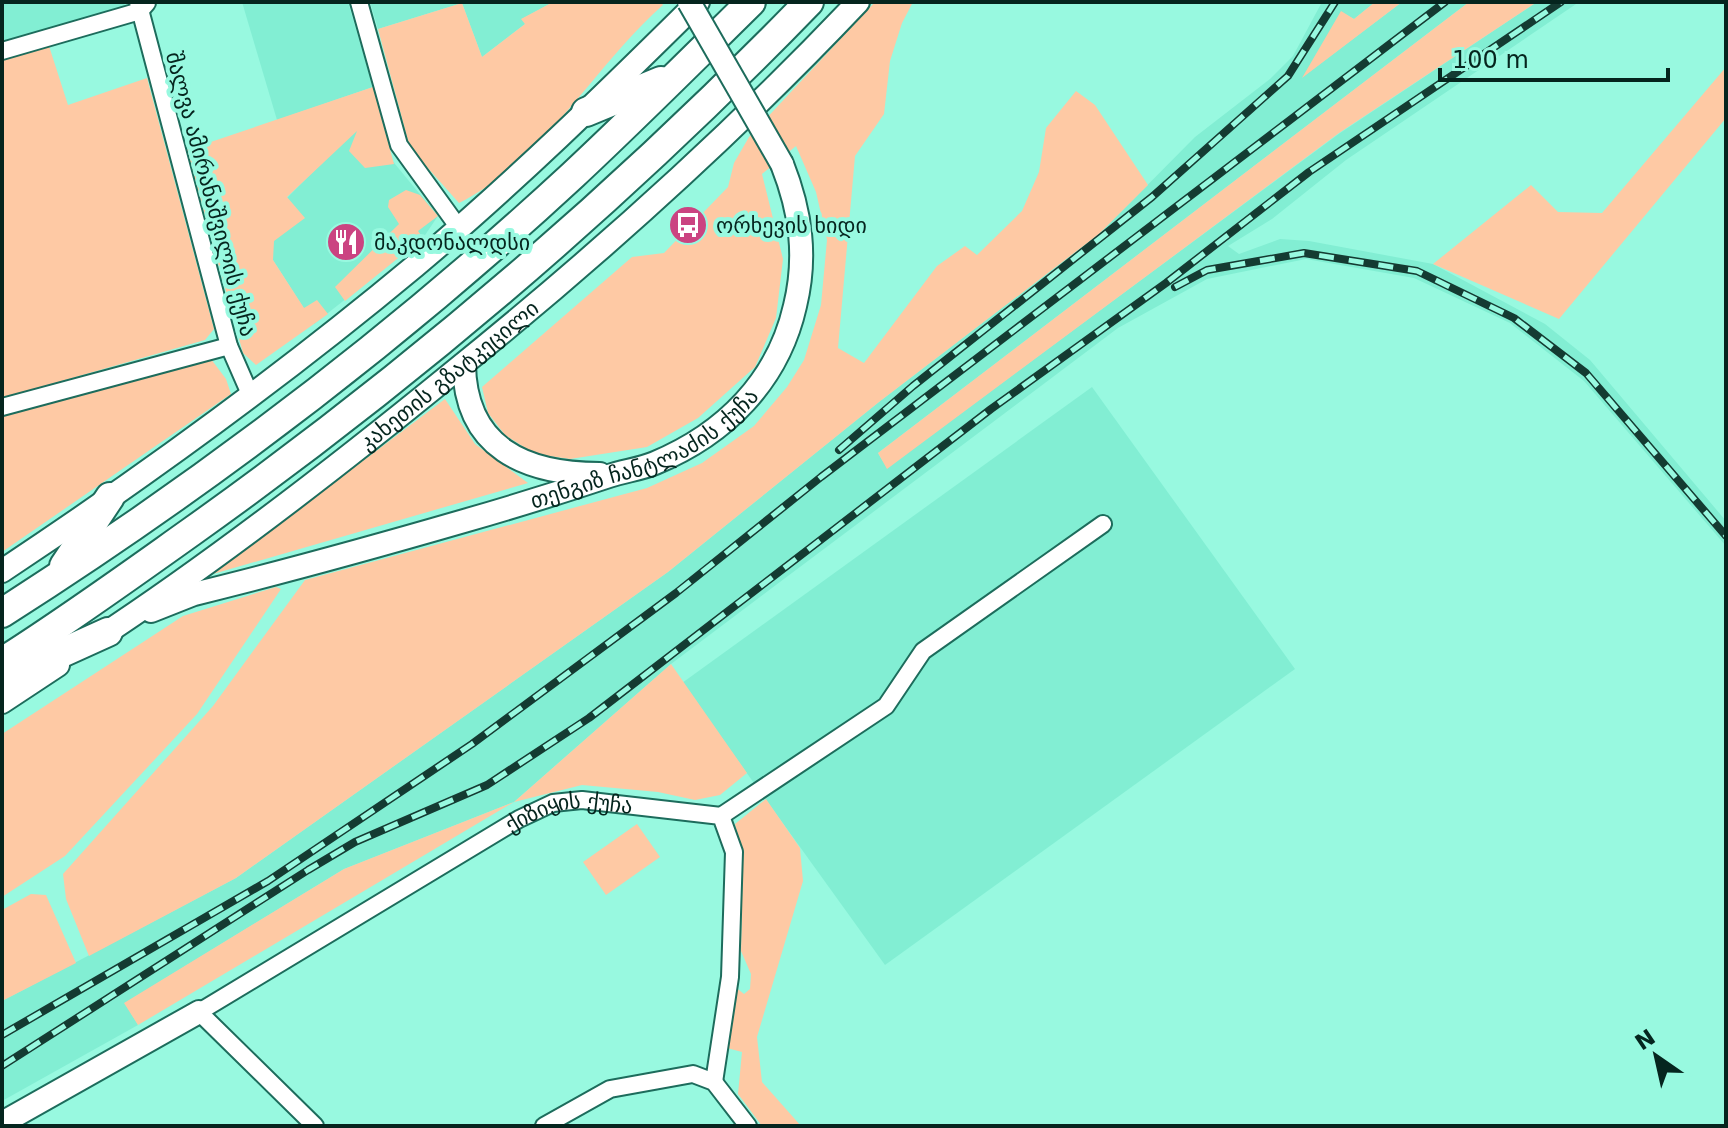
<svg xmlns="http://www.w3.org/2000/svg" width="1728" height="1128" font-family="'DejaVu Sans','Noto Sans Georgian',sans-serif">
<rect width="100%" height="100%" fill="#98f9e0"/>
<g fill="#82eed3">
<path d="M2,2H125L124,8L2,41Z"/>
<path d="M242,2H348L373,87L277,120Z"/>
<path d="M370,2H553L522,19L525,24L482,57L462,3L378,29Z"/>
<path d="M1322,2H1375L1354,19L1341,12L1304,76L1402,2H1469L878,453L887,468L1340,133L1537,2H1579L1346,160L1272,219L1228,246L1239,254L1280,239L1309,241L1433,264L1545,324L1590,360L1726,521V546L1584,381L1510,323L1414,278L1306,259L1207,279L1118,328L671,664L514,802L344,869L125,1003L138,1025L2,1101V1001L236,878L668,572L879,402L1099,234L1195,137L1270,79L1293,56Z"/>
<path d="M361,123L438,216L423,238L314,324L273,260L269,237L287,198Z"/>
<path d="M1092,387L1295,669L885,965L682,683Z"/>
</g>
<g fill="#fec9a4">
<path d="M553,2H661L663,5C592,68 546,159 459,203L410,148L378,29L462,3L482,57L525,24L521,19Z"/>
<path d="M875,2H913L902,23L890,61L884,114L855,156L838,348L864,363L937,266L965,246L977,255L1022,211L1039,172L1046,128L1076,91L1095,105L1148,185L1099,234L879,402L668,572L236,878L89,956L66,899L63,874L213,706L305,580L647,488L702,463L754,426L787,387L804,360L821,305L827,240L816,192L796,146L762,174L783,259L776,318L755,367L698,418L647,447L570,459L535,454L505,435L488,413L482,387L632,257L664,253L728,187L734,163L749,137Z"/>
<path d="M1375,2H1402L1302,78L1341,11L1354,19Z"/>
<path d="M1469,2H1537L1339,133L887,469L878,453Z"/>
<path d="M49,46L68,105L147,78L214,329L205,340L2,398V57Z"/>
<path d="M1726,67V118L1559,319L1433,264L1531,185L1558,212L1602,213Z"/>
<path d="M373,87L394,164L365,168L349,151L357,131L287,197L305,218L274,241L273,260L304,308L317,300L328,314L256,365L243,353L187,150Z"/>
<path d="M406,190L420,195L438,216L418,231L423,238L345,301L335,287L399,224L388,207L389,200Z"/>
<path d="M211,359L226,379L231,394L2,552V416Z"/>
<path d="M445,399L475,444L528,483L213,574Z"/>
<path d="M276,587L281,589L197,714L65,856L2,897V734L183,616Z"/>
<path d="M671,664L747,773L720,795L695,800L658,792L582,785L514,802L138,1025L124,1003L344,869L514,802Z"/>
<path d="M766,799L800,848L803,881L757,1037L762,1082L801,1126H762L738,1094L742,1052L727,1048L734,986L744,994L750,989L751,974L741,951L743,854L735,824Z"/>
<path d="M637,824L660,857L606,895L583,862Z"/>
<path d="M31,894L46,895L76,963L2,1001V910Z"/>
</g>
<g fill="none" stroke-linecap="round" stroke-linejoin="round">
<g stroke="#1d6c5c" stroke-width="20">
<g id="street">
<path d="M138,2L229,346L250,394"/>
<path d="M359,2L399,145L459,228"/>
<path d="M2,51L140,11L147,3"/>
<path d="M2,407L229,346"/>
<path d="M721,816L886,706L923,651L1103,524"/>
<path id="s1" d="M315,1126L199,1012L519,819L553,803L582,800L721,816L734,852L730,977L714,1082"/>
<path d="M544,1126L610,1089L693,1074L714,1082L748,1126"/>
</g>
</g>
<g stroke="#1d6c5c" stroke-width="26">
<g id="secondary">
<path d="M464,364C465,448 525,474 600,474"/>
<path d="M2,571C144,477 284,375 415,266C514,183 606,93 698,2"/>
<path id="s2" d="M151,611L194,594C284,572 374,547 464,521C513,507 561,492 609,476C624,471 641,469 655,463C725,434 778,381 795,306C807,257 801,212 782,164"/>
<path id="s3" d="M97,639C220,558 337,467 451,374C595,258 731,136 858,2"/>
<path d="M2,702L58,665"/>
<path d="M2,1123L199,1012"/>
</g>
</g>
<g stroke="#1d6c5c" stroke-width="32">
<g id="highway">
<path d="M586,112L661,81"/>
<path d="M64,566L110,497"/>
<path d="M2,613C203,485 398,337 573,175C633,119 692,60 751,2"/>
<path d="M2,662C67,621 129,576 191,532C413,374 619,198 809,2"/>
<path d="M2,680L108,632"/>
</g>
</g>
<use href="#street" stroke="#fff" stroke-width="16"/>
<use href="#secondary" stroke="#fff" stroke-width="22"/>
<use href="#highway" stroke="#fff" stroke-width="28"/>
<g stroke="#143b32" stroke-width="8">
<g id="rail">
<path d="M1175,287L1207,270L1304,253L1417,271L1514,318L1586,373L1726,536"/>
<path d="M839,450L913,386L1152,197L1288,76L1335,2"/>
<path d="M2,1035L268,881L472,744L676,593L821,477L1445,2"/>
<path d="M2,1066L308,870L355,842L487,785L589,718L991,409L1166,283L1309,172L1561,2"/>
</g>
</g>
<use href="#rail" stroke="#98f9e0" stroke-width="5" stroke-dasharray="15" stroke-linecap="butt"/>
<g stroke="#1d6c5c" stroke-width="26" stroke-linecap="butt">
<path id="secondary-bridge" d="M689,2L782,164"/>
</g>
<use href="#secondary-bridge" stroke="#fff" stroke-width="22"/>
</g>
<defs>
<g id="bus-disc" transform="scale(2)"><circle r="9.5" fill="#cb4381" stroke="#98f9e0"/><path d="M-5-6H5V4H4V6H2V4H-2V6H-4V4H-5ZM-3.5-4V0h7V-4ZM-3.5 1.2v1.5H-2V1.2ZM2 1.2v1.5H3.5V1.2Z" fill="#fff"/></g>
<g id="restaurant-disc" transform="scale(2)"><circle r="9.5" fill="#cb4381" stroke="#98f9e0"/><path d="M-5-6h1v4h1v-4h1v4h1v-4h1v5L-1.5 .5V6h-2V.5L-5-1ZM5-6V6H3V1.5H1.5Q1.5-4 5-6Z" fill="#fff"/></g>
</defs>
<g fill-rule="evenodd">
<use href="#bus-disc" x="688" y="225"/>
<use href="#restaurant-disc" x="346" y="242"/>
</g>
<g text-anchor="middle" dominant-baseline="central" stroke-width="8" stroke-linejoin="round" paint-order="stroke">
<g font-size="22" fill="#05251e" stroke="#98f9e0">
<text transform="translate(211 194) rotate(75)">შალვა ამირანაშვილის ქუჩა</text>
<text stroke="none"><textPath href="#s3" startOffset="440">კახეთის გზატკეცილი</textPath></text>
<text stroke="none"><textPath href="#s2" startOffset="522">თენგიზ ჩანტლაძის ქუჩა</textPath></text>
<text stroke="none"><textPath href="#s1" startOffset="588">ქიზიყის ქუჩა</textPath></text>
</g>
<g font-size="22" fill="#05251e" stroke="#98f9e0" text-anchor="start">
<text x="716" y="225">ორხევის ხიდი</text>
<text x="374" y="242">მაკდონალდსი</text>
</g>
</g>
<rect width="1728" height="1128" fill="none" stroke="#05251e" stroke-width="8"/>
<g transform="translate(1656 1056) rotate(326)" stroke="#98f9e0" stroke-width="6" paint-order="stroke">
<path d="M0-6L14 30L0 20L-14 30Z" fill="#05251e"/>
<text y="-12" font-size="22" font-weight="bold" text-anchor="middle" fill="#05251e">N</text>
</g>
<path d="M1440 68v12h228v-12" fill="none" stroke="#05251e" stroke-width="4"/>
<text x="1452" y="68" font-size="24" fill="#05251e" stroke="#98f9e0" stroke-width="6" paint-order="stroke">100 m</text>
</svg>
